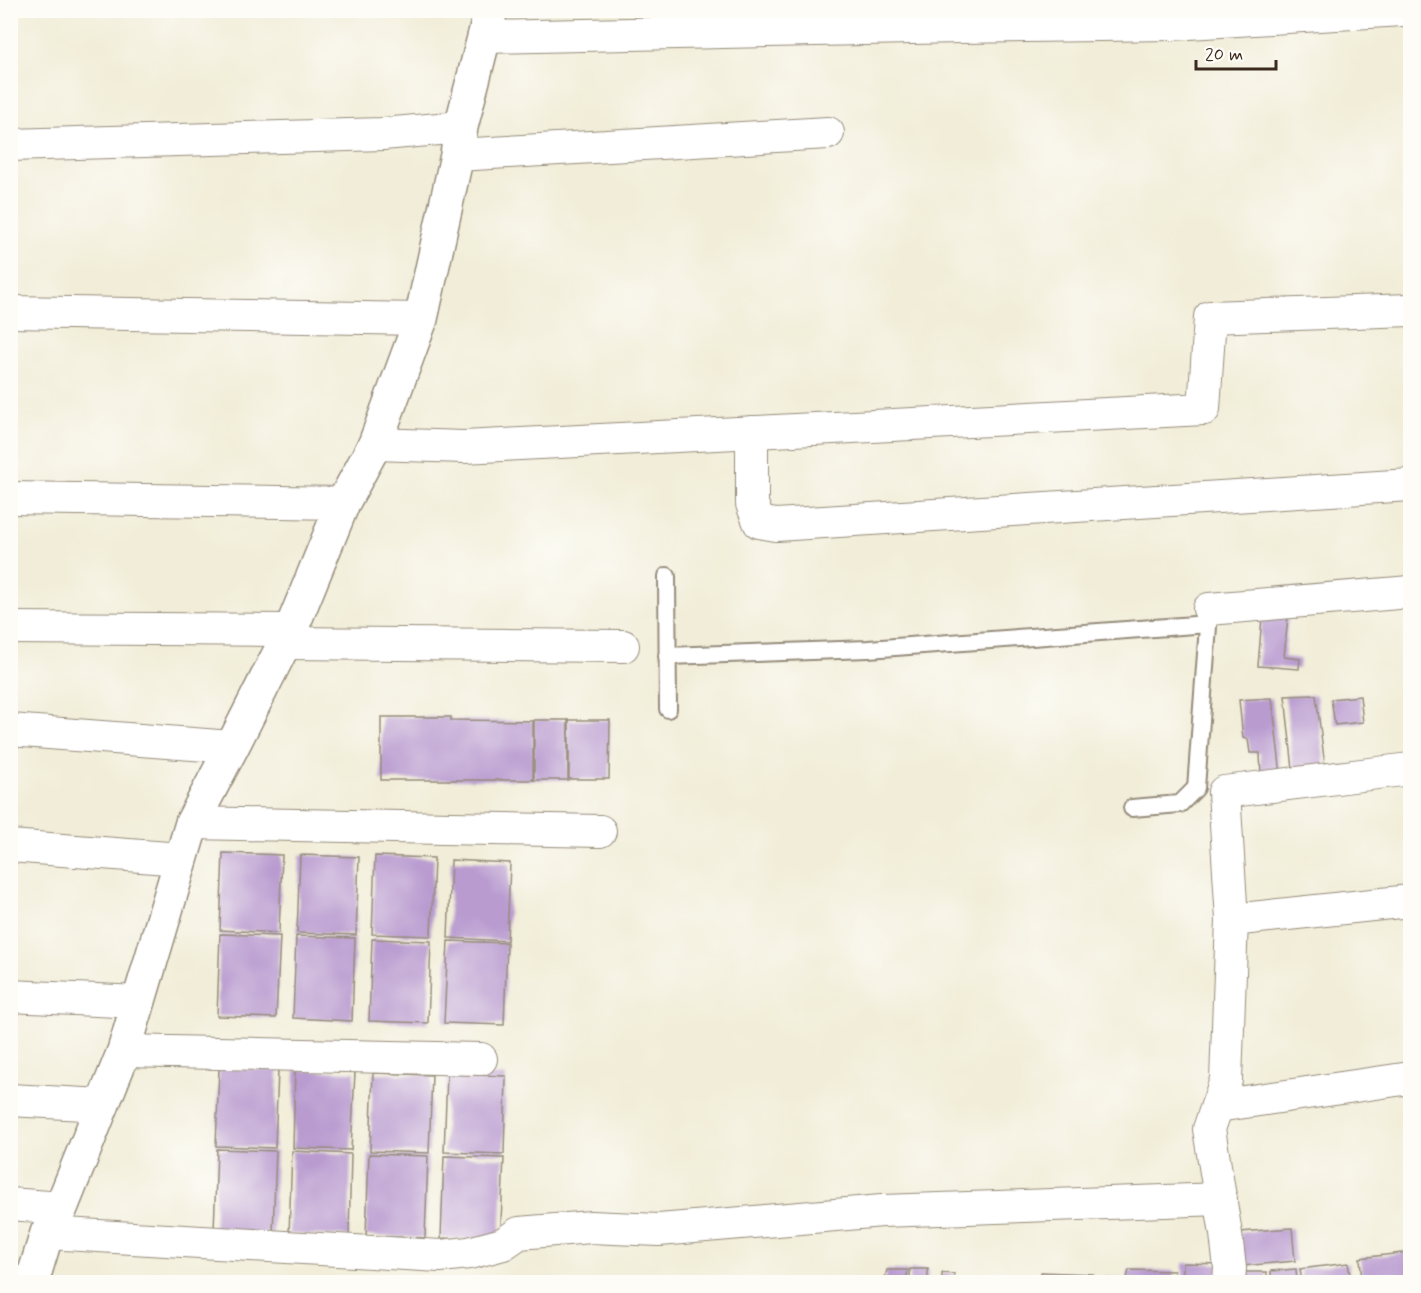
<svg xmlns="http://www.w3.org/2000/svg" width="1421" height="1293" font-family="Mynerve,sans-serif">
<rect width="100%" height="100%" fill="#fdfcf7"/>
<filter id="ink" filterUnits="userSpaceOnUse"><feTurbulence type="fractalNoise" baseFrequency=".0167" numOctaves="2"/><feDisplacementMap in="SourceGraphic" scale="12" xChannelSelector="R" yChannelSelector="G"/><feConvolveMatrix kernelMatrix="1 2 1 2 8 2 1 2 1" color-interpolation-filters="sRGB"/></filter>
<filter id="wash" filterUnits="userSpaceOnUse"><feTurbulence type="fractalNoise" baseFrequency=".008" numOctaves="4" result="noise"/><feDisplacementMap in="SourceGraphic" scale="24" xChannelSelector="R" yChannelSelector="G"/><feGaussianBlur stdDeviation="1.35" result="paint"/><feColorMatrix in="noise" values="0 0 0 0 0 0 0 0 0 0 0 0 0 0 0 0 0 1.4 0 .05"/><feComposite in="paint" operator="in"/></filter>
<g filter="url(#wash)">
<rect width="100%" height="100%" fill="#f1edd8"/>
<g id="blocks">
<g fill="#b99bd0">
<path d="M1262,617H1288L1284,657L1300,659L1299,669L1258,666Z"/>
<path d="M1316,695L1325,766L1293,769L1285,696Z"/>
<path d="M1360,696L1363,722L1335,725L1331,699Z"/>
<path d="M1272,698L1281,775L1261,777L1260,753H1250L1248,739L1243,738L1239,700Z"/>
<path d="M381,717H451V720L533,721V780H381Z"/>
<rect x="534" y="720" width="34" height="60"/>
<path d="M569,720H610L609,779H569Z"/>
<path d="M223,853L282,855L279,933L220,930Z"/>
<path d="M300,855L359,857L356,935L297,933Z"/>
<path d="M375,856L434,858L431,936L372,934Z"/>
<path d="M451,860L510,863L507,941L448,938Z"/>
<path d="M220,934L280,936L276,1018L217,1016Z"/>
<path d="M296,936L355,938L352,1021L293,1018Z"/>
<path d="M372,939L431,941L428,1023L369,1021Z"/>
<path d="M448,941L507,943L504,1025L444,1023Z"/>
<path d="M219,1068L278,1070L275,1148L216,1146Z"/>
<path d="M295,1070L355,1072L351,1150L293,1148Z"/>
<path d="M373,1073L432,1075L429,1153L370,1151Z"/>
<path d="M447,1074L506,1076L504,1154L444,1152Z"/>
<path d="M217,1149L276,1151L273,1234L214,1231Z"/>
<path d="M292,1151L351,1154L349,1236L289,1234Z"/>
<path d="M369,1154L428,1156L425,1238L366,1236Z"/>
<path d="M444,1156L504,1158L500,1241L441,1238Z"/>
<path d="M1292,1228L1295,1261L1243,1266L1240,1232Z"/>
<path d="M1410,1252V1282H1362L1360,1258Z"/>
<path d="M1183,1263L1222,1264L1221,1282H1183Z"/>
<path d="M1348,1263L1351,1282H1302L1300,1269Z"/>
<rect x="910" y="1269" width="18" height="13"/>
<path d="M1296,1269L1297,1282H1271V1271Z"/>
<path d="M887,1270H908L906,1282H884Z"/>
<path d="M1129,1270L1174,1271V1282H1126Z"/>
<path d="M1041,1272L1093,1274L1092,1282H1041Z"/>
<rect x="1234" y="1272" width="33" height="10"/>
<path d="M942,1273L954,1274V1282H942Z"/>
<path d="M1098,1278L1122,1279V1282H1098Z"/>
</g>
</g>
</g>
<g filter="url(#ink)">
<use href="#blocks" fill-opacity="0" stroke="#968c7b" stroke-width="1.5"/>
<g fill="none" stroke-linecap="round" stroke-linejoin="round">
<g stroke="#968c7b" stroke-width="20">
<g id="lane">
<path d="M667,576L668,709"/>
<path d="M667,656L868,649L1208,624"/>
<path d="M1132,808L1180,804L1196,788L1209,613"/>
</g>
</g>
<g stroke="#968c7b" stroke-width="34">
<g id="street">
<path d="M484,37L961,27L1172,24L1402,10"/>
<path d="M10,145L383,134L461,127"/>
<path d="M457,155L828,133"/>
<path d="M10,312L421,319"/>
<path d="M752,432V504L759,522L776,525L1410,485"/>
<path d="M375,444L464,447L1204,409L1210,317L1410,310"/>
<path d="M10,498L343,503"/>
<path d="M1209,609L1410,592"/>
<path d="M10,628L291,630"/>
<path d="M284,643L623,646"/>
<path d="M10,730L232,747"/>
<path d="M192,823L600,831"/>
<path d="M10,846L181,859"/>
<path d="M1232,920L1410,901"/>
<path d="M10,996L139,1002"/>
<path d="M124,1051L481,1059"/>
<path d="M10,1100L103,1105"/>
<path d="M1217,1106L1410,1078"/>
<path d="M10,1204L61,1208"/>
<path d="M47,1233L440,1256L469,1253L503,1244L519,1233L591,1227L659,1230L882,1211L1221,1199"/>
<path d="M1229,1282L1230,1268L1226,1234L1209,1129L1226,1080L1232,920L1224,792L1410,769"/>
</g>
</g>
<g stroke="#968c7b" stroke-width="36">
<path id="secondary" d="M32,1282L47,1233L61,1208L124,1051L192,823L232,747L291,630L343,503L375,444L421,319L457,155L461,127L491,10"/>
</g>
<use href="#lane" stroke="#fff" stroke-width="16"/>
<use href="#street" stroke="#fff" stroke-width="32"/>
<use href="#secondary" stroke="#fff" stroke-width="33"/>
</g>
</g>
<rect width="1421" height="1293" fill="none" stroke="#fdfcf7" stroke-width="36"/>
<path d="M1196 60v9h80v-9" fill="none" stroke="#3b2a1e" stroke-width="3"/>
<text x="1205" y="60" font-size="18" fill="#3b2a1e" stroke="#fdfcf7" stroke-width="4.5" paint-order="stroke">20 m</text>
</svg>
